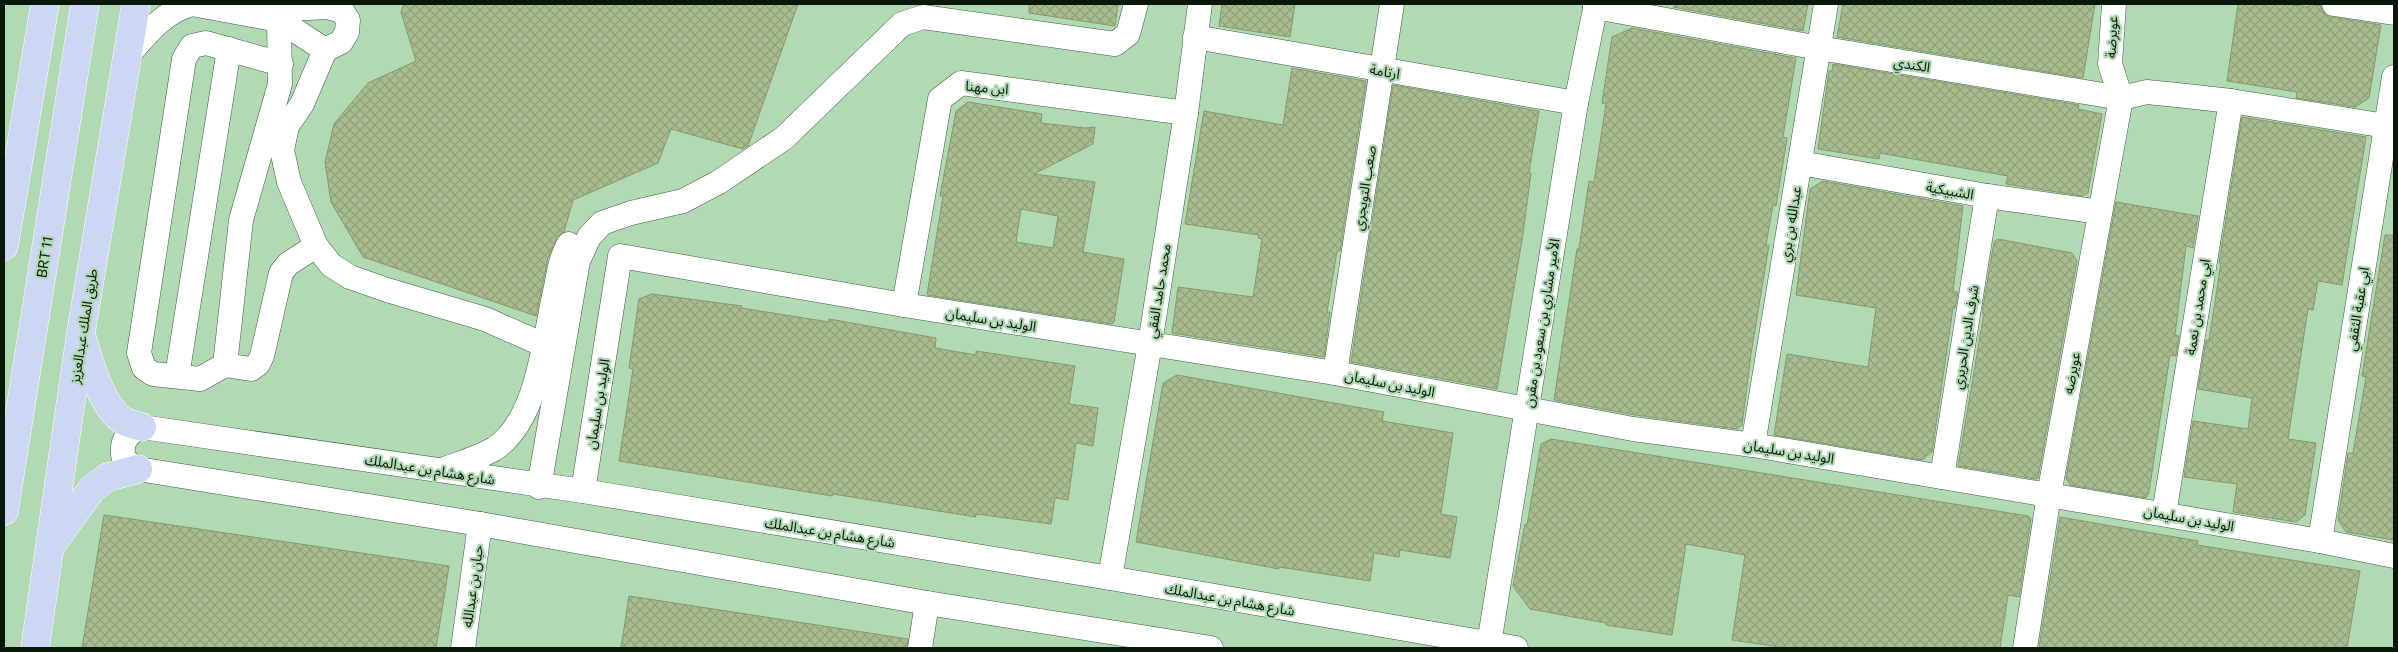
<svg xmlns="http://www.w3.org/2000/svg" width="2398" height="652" font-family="Commissioner,'Noto Sans Arabic',sans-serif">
<defs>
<pattern id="building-cross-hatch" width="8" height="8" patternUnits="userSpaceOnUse" patternTransform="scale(1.25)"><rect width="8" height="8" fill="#a9bc90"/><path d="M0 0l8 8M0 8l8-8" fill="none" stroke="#90a17b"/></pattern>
</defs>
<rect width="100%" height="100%" fill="#b1d9b4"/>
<g fill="url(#building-cross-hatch)" stroke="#86986d" fill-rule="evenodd">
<path d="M404,4H798L748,146L743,149L671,129L658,163L573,200L564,232L557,237L548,258L536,316L363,257L331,202L325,162L334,124L368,83L416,61L401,12Z"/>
<path d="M1029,4H1118L1115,26L1029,13Z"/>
<path d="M1222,4H1295L1290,37L1219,26Z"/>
<path d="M1680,4H1808L1803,31L1673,7Z"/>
<path d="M1843,4H2095L2083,78L1837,37Z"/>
<path d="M2238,4H2288L2309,7L2310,4L2321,6L2325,14L2331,17L2381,25L2369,98L2355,107L2296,98L2297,92L2227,81Z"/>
<path d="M1632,28L1796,58L1783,137L1787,138L1776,206L1773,205L1766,245H1769L1751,354L1742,425L1737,429L1635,415L1554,400L1577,249H1579L1589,181L1594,182L1606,104L1602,103L1612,37Z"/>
<path d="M1833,64L2079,105L2078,109L2102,114L2088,193L2082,196L2006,184L2008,176L1880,153L1879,159L1818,149L1829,71H1832Z"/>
<path d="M1292,68L1366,81L1340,251H1337L1327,312H1330L1324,357L1172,333L1178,287L1253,297L1262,239L1258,238L1259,235L1185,224L1204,111L1283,125Z"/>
<path d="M1393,85L1539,111L1529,173H1531L1523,234L1497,389L1351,362Z"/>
<path d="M968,102L1042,114L1041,123L1085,128L1095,127L1093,144L1034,174L1095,182L1083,252L1124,259L1114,322L1112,324L927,295L943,196H940L956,111ZM1021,209L1058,216L1053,248L1016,242Z"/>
<path d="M2242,117L2366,137L2342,285L2318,281L2313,310L2308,309L2288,439L2316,443L2305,515L2296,522L2233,512L2237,484L2184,477L2193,421L2248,429L2252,398L2198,389L2206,340H2209L2221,263H2219Z"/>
<path d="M1823,181L1963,206L1953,292H1958L1955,308H1953L1932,452L1922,460L1774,435L1787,354L1868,367L1876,308L1796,295L1810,189Z"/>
<path d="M2116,202L2198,216L2193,248L2186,246L2175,335L2179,336L2176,356L2170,355L2149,492L2146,498L2070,485L2066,478Z"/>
<path d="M2385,235H2394V540L2346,532L2338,520L2348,453H2353L2366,377L2362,376Z"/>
<path d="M1998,239L2072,253L2077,261L2038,478L2036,479L1958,466L1984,313H1982L1994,242Z"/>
<path d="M652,294L742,306L741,308L829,322V319L936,338L935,348L976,355V351L1075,366L1069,404L1098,408L1093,446L1076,443L1068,500L1055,498L1051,524L976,514V517L833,494L832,496L619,461L633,369L629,368L639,299Z"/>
<path d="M1177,375L1384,412L1382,421L1453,433L1441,514L1457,517L1450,558L1400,550L1399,557L1374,553L1370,581L1279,567V569L1136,542L1163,383Z"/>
<path d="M1551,439L2028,516L2031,519L2019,597L2008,595L2000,648H1786L1732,640L1745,555L1686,544L1672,635L1606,625V623L1530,609L1513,586L1525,524L1527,525L1541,444Z"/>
<path d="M104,515L449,566L436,648H82Z"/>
<path d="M2060,517L2198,541L2197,545L2360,571L2347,648H2039Z"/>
<path d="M629,596L908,639L907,648H621Z"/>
</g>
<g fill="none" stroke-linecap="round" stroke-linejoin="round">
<g stroke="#3a5d3d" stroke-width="25">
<g id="minor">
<path d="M267,4L290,9L327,7L342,11L348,20L347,32L341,42L325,50L302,104L287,126L282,150L289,182L316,246L331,265L350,277L387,290L485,319L544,345"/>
<path d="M2334,4L2394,13"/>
<path d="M1595,7L1819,48L2121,98L2147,92L2177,95L2231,101L2386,126"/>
<path d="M1195,37L1576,103"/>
<path d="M128,55C147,34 164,11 192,4L279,20L325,50"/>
<path d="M281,64L206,43L192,46L184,59L139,353L144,368L153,374L200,379L225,365L251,369L258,364L262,356L281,273L288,264L316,246"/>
<path d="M1800,163L1987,196L2100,212"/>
<path d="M904,305L940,99L961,83L1186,113"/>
<path d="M225,365L241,220L280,84L279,20"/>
<path d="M1335,373L1392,4"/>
<path d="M177,376L229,49"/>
<path d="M1753,445L1826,4"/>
<path d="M444,469C461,463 478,458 494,449C537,422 544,342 554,296C558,279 560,258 569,244"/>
<path d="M1942,477L1987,196"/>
<path d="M539,487L578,261L589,237L602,223L631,213L683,201L719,182L784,138L902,24L923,17L1115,44L1128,34L1136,4"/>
<path d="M583,491L620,256L904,305L1335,373L1633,429L1753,445L2320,541L2394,556"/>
<path d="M2164,514L2231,101"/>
<path d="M2320,541L2394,77"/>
<path d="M1110,578L1150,344L1186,113L1200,4"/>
<path d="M1489,644L1576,103L1596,4"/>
<path d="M463,648L480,524"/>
<path d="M920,648L927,603"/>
<path d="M1211,648L927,603L480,524L138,469L124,460C120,443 126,433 142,427L583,491L1110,578L1516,648"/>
<path d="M2025,648L2049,495L2121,98L2110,64L2114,4"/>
</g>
</g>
<g stroke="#fff" stroke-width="29">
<g id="major">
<path d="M4,246L45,4"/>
<path d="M82,338C89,362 102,408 124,421C129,424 137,425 142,427"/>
<path d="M4,511L85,4"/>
<path d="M54,541L92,489L108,477L138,469"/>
<path d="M35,648L81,332L136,4"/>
</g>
</g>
<use href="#minor" stroke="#fff" stroke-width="24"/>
<use href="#major" stroke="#cbd7f3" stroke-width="28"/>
</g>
<g text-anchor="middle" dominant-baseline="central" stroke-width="4.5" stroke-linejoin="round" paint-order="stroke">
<g font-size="14" fill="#09170a" stroke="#b1d9b4">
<text transform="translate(2111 37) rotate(-87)">عويرضة</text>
<text transform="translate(1912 64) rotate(9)">الكندي</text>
<text transform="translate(1385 71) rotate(10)">ارتامة</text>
<text transform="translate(987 87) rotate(5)">ابن مهنا</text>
<text transform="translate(1364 188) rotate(-81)">صعب التويجري</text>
<text transform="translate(1950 190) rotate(10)">الشبيكية</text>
<text transform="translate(1790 224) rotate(-81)">عبدالله بن بري</text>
<text transform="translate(44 257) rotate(-81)">BRT 11</text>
<text transform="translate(1158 291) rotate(-81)">محمد حامد الفقي</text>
<text transform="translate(2197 307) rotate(-81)">ابي محمد بن نعمة</text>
<text transform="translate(2357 309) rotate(-81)">ابي عقبة الثقفي</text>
<text transform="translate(991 319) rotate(9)">الوليد بن سليمان</text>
<text transform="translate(1541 323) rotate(-81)">الأمير مشاري بن سعود بن مقرن</text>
<text transform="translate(83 326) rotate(-81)">طريق الملك عبدالعزيز</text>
<text transform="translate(1965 337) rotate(-81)">شرف الدين الحريري</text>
<text transform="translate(2071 373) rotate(-80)">عويرضه</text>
<text transform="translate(1390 383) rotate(11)">الوليد بن سليمان</text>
<text transform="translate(597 404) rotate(-81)">الوليد بن سليمان</text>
<text transform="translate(1789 451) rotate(9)">الوليد بن سليمان</text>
<text transform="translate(430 469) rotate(9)">شارع هشام بن عبدالملك</text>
<text transform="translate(2189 518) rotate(10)">الوليد بن سليمان</text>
<text transform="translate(830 532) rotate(9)">شارع هشام بن عبدالملك</text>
<text transform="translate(472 586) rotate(-82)">حبان بن عبدالله</text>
<text transform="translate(1230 599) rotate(10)">شارع هشام بن عبدالملك</text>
</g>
</g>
<rect width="2398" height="652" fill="none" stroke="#09170a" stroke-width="10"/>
</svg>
